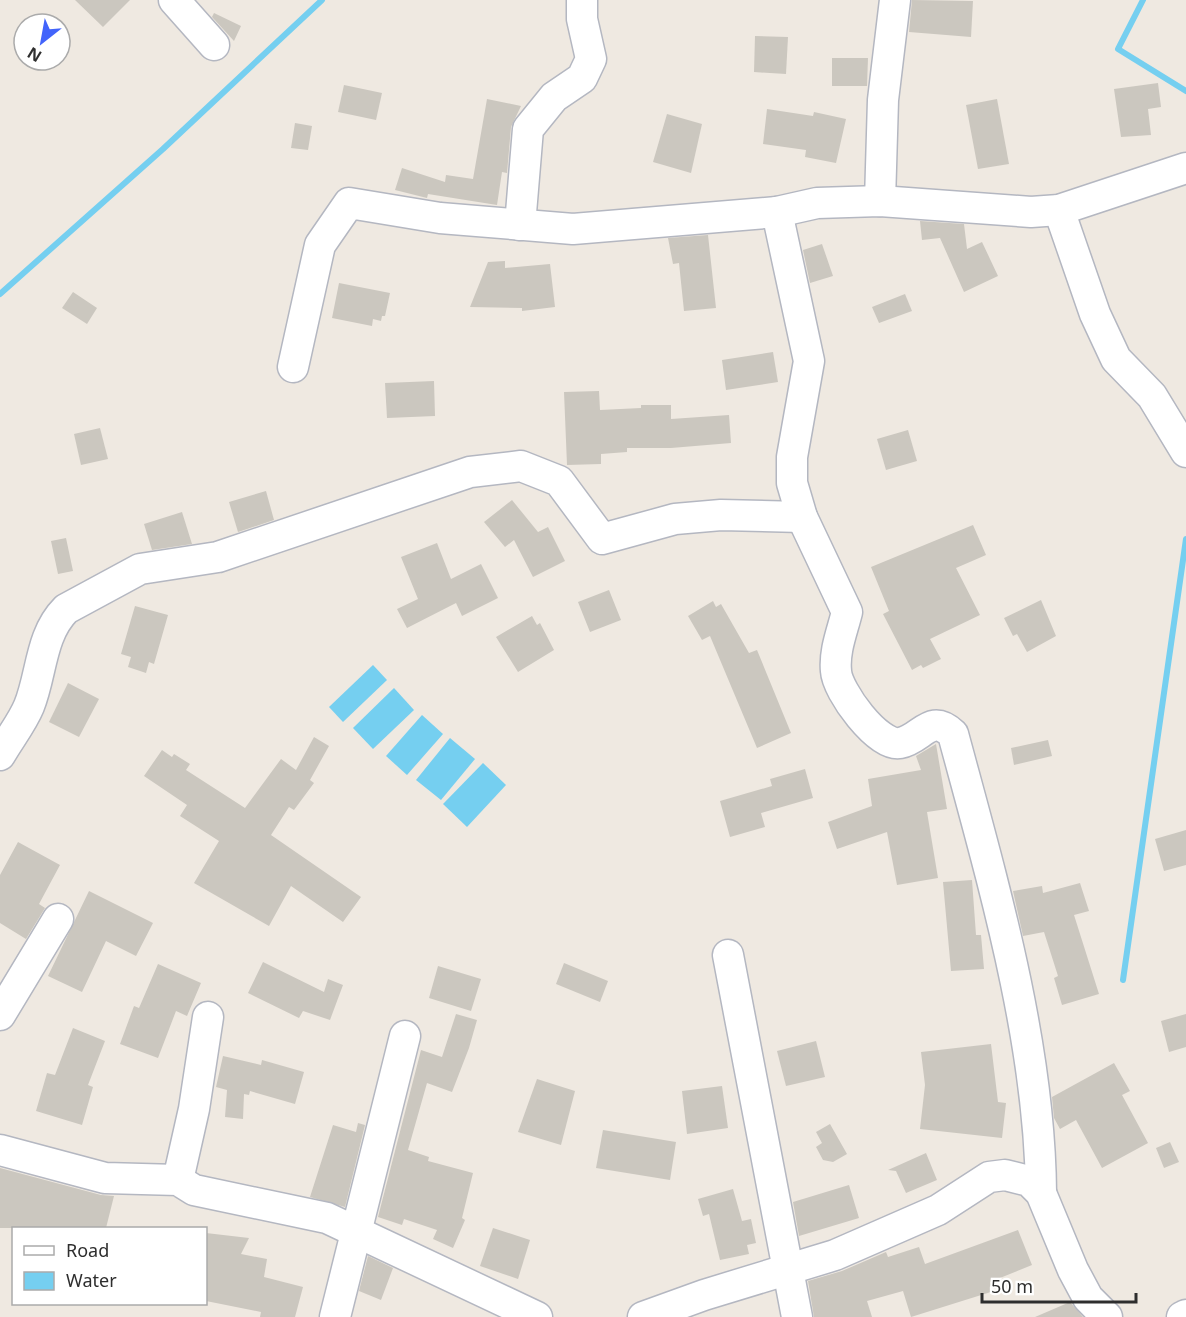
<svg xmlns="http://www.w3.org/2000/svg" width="1186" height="1317" font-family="'Noto Sans',sans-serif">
<rect width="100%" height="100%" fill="#efe9e1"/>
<g fill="#75cff0">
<path d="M373,665L387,680L343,722L329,707Z"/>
<path d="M394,688L414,710L373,749L353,728Z"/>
<path d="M422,715L443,734L407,775L386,756Z"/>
<path d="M450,738L475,759L441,800L416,780Z"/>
<path d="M483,763L506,785L467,827L443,804Z"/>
</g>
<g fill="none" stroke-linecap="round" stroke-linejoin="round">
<g stroke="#75cff0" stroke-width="6">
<path d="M1143,0L1118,49L1186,91"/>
<path d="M0,294L163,149L322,0"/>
<path d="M1123,980L1186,539"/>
</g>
</g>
<g fill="#cbc7bf">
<path d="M75,0H130L103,27Z"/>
<path d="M912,0L973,1L971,37L909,32Z"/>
<path d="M214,13L241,26L234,41L212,17Z"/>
<path d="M755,36L788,37L786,74L754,72Z"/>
<path d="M832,58H868L867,86H832Z"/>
<path d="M1158,83L1161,107L1148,109L1151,135L1121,137L1114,89Z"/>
<path d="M344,85L382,93L376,120L338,112Z"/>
<path d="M487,99L521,106L511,127L507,173L502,172L497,205L428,194L427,198L395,190L402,168L445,182L446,175L473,179Z"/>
<path d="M997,99L1009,164L978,169L966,105Z"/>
<path d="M767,109L813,116L814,112L846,119L836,163L805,157L806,150L763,144Z"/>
<path d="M667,114L702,124L691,173L653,162Z"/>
<path d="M295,123L312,126L308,150L291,148Z"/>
<path d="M920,221L964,224L967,249L982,242L998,276L964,292L940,238L922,240Z"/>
<path d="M708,235L716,308L684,311L679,263L673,264L668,238Z"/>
<path d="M822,244L833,276L810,283L803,250Z"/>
<path d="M505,261V268L550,264L555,307L522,311V308L470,307L488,262Z"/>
<path d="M339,283L390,293L385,316H382L381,321L373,319L372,326L332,318Z"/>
<path d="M73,292L97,308L87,324L62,308Z"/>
<path d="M905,294L912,311L879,323L872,307Z"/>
<path d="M773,352L778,382L726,390L722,360Z"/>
<path d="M434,381L435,416L387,418L385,383Z"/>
<path d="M599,391L600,410L641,408V405H671V419L729,415L731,443L671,448H627V452L601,454V464L567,465L564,392Z"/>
<path d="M100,428L108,459L81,465L74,434Z"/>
<path d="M908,430L917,461L886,470L877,439Z"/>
<path d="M266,491L274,520L238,532L229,502Z"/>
<path d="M512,500L538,532L548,527L565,561L533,577L514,540L505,547L484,522Z"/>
<path d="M182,512L192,544L152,550L144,524Z"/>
<path d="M973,525L986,555L956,568L980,615L930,639L941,659L923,668L921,665L912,670L883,614L889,611L871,567Z"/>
<path d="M66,538L73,571L58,574L51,541Z"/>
<path d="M437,543L451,579L481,564L498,598L462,616L456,603L407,628L397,609L418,599L401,557Z"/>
<path d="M609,590L621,620L590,632L578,602Z"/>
<path d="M1041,600L1056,636L1027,652L1017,634L1013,636L1004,618Z"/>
<path d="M713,601L716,607L721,604L749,653L757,650L791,733L757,748L710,636L702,640L688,616Z"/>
<path d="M135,606L168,615L154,664L149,662L146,673L128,667L131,657L121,654Z"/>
<path d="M532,616L537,625L540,623L554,650L518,672L496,637Z"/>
<path d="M68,683L99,699L79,737L49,722Z"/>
<path d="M314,737L329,746L310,780L314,783L294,810L289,807L271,835L361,897L343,922L291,886L269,926L194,883L219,841L180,816L187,805L144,776L162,750L172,757L174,754L190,764L186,770L245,808L281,759L296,770Z"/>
<path d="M1048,740L1052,756L1014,765L1011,748Z"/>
<path d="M936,744L947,809L927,812L938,878L897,885L887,832L837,849L828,822L872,806L868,779L921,770L916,756Z"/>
<path d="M805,769L813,798L761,813L765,827L730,837L720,801L772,786L770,779Z"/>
<path d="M1186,830V865L1164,871L1155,839Z"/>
<path d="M18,842L60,865L39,904L45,908L26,939L0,923V875Z"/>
<path d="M972,880L976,935H981L984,969L951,971L943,882Z"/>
<path d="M1080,883L1089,911L1074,915L1099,994L1062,1005L1054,978L1058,976L1044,932L1023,936L1013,891L1042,886L1043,893Z"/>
<path d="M89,891L153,923L136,956L106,941L82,992L48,976Z"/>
<path d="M263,962L324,992L328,979L343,985L330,1020L303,1011L299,1018L248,993Z"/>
<path d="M564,963L608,981L600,1002L556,984Z"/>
<path d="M158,964L201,983L187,1016L176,1011L158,1058L120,1044L134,1006L139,1008Z"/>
<path d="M438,966L481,979L471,1011L429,998Z"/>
<path d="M456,1014L477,1020L469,1048L452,1092L427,1083L408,1150L429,1157L428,1161L473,1173L462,1218L465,1220L453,1248L433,1239L437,1230L404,1219L402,1225L378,1217L421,1050L442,1057Z"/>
<path d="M1186,1014V1047L1169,1052L1161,1021Z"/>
<path d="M73,1028L105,1041L88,1085L93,1087L82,1125L36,1111L47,1073L55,1075Z"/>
<path d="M816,1041L825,1077L786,1086L777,1051Z"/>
<path d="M991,1044L998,1102L1006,1103L1002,1138L920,1129L925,1085L921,1052Z"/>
<path d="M223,1056L261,1065L262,1060L304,1072L295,1104L250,1091L249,1095L244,1094L243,1119L225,1117L227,1090L216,1087Z"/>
<path d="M1114,1063L1130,1091L1122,1095L1148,1143L1102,1168L1076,1120L1060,1129L1054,1118L1052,1097Z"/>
<path d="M537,1079L575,1091L561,1145L518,1132Z"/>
<path d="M722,1086L728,1128L687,1134L682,1091Z"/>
<path d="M358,1123L365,1125L345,1207L310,1197L333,1125L356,1132Z"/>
<path d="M830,1124L847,1154L833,1162L823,1160L816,1147L822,1143L816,1132Z"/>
<path d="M603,1130L676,1142L670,1180L596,1168Z"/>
<path d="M1170,1142L1179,1162L1164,1168L1156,1148Z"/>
<path d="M926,1153L937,1180L906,1193L896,1171L888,1170Z"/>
<path d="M0,1168L101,1195L114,1196L106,1228H0Z"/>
<path d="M849,1185L859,1218L799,1236L793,1202Z"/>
<path d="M733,1189L742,1221L751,1219L756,1243L747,1245L749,1254L720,1260L709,1214L703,1216L698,1199Z"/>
<path d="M493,1228L530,1240L518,1279L480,1266Z"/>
<path d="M1018,1230L1032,1265L990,1282L994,1291L911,1317L903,1291L867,1301L872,1317H814L808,1281L842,1271L886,1252L888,1257L919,1247L925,1264Z"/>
<path d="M206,1233L249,1238L241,1254L267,1259L264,1277L303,1287L295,1317H260L261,1312L206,1301Z"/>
<path d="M368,1256L393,1268L381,1300L359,1291Z"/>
<path d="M1070,1302L1083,1317H1035Z"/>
</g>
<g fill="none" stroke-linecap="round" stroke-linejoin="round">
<g stroke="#b4b7c1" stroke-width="33">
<g id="minor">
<path d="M174,0L214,45"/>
<path d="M880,201L883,100L895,0"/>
<path d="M1059,210L1095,314L1116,359L1152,396L1186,452"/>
<path d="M520,225L528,129L554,97L582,78L591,59L582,19V0"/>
<path d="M293,367L320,245L349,203L440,218L573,229L777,212"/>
<path d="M0,755C9,739 22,723 29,706C42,674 40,635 66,609L140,569L218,557L470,472L521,466L559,481L602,539L675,519L721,515L802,517"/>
<path d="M728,955L797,1317"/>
<path d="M0,1015L58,919"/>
<path d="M0,1150L105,1178L178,1180L194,1190L327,1218L537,1317"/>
<path d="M178,1180L194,1109L208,1017"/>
<path d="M1041,1193C1040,1041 992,879 953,734C930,712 922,739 900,743C878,747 837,691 836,671C834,651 842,632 847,612L802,517L792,483V457L809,361L777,212L817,203L880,201L1031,212L1059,210L1186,168"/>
<path d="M335,1317L405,1036"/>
<path d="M643,1317L704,1295L835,1255L938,1210L989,1177L1005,1175L1029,1181L1041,1193L1073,1270L1088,1298L1107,1317"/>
<path d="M1182,1317L1186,1315"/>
</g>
</g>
<use href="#minor" stroke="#fff" stroke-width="30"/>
</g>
<rect x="12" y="1227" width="195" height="78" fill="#ffffff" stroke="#ababab" stroke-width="1.5"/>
<rect x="24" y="1246" width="30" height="9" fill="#ffffff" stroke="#ababab" stroke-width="1.5"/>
<text x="66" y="1257" font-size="18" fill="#2e2e2e">Road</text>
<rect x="24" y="1272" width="30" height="18" fill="#75cff0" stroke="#ababab" stroke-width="1.5"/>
<text x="66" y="1287" font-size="18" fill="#2e2e2e">Water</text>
<g transform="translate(42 42) rotate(211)"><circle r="28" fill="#ffffff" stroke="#ababab" stroke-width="1.5"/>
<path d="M0-4.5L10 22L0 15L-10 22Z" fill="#4264fb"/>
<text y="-9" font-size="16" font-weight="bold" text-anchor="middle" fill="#2e2e2e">N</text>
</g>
<path d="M982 1293v9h154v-9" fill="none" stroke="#2e2e2e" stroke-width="3"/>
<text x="991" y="1293" font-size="18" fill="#2e2e2e" stroke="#ffffff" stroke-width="4.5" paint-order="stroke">50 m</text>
</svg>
